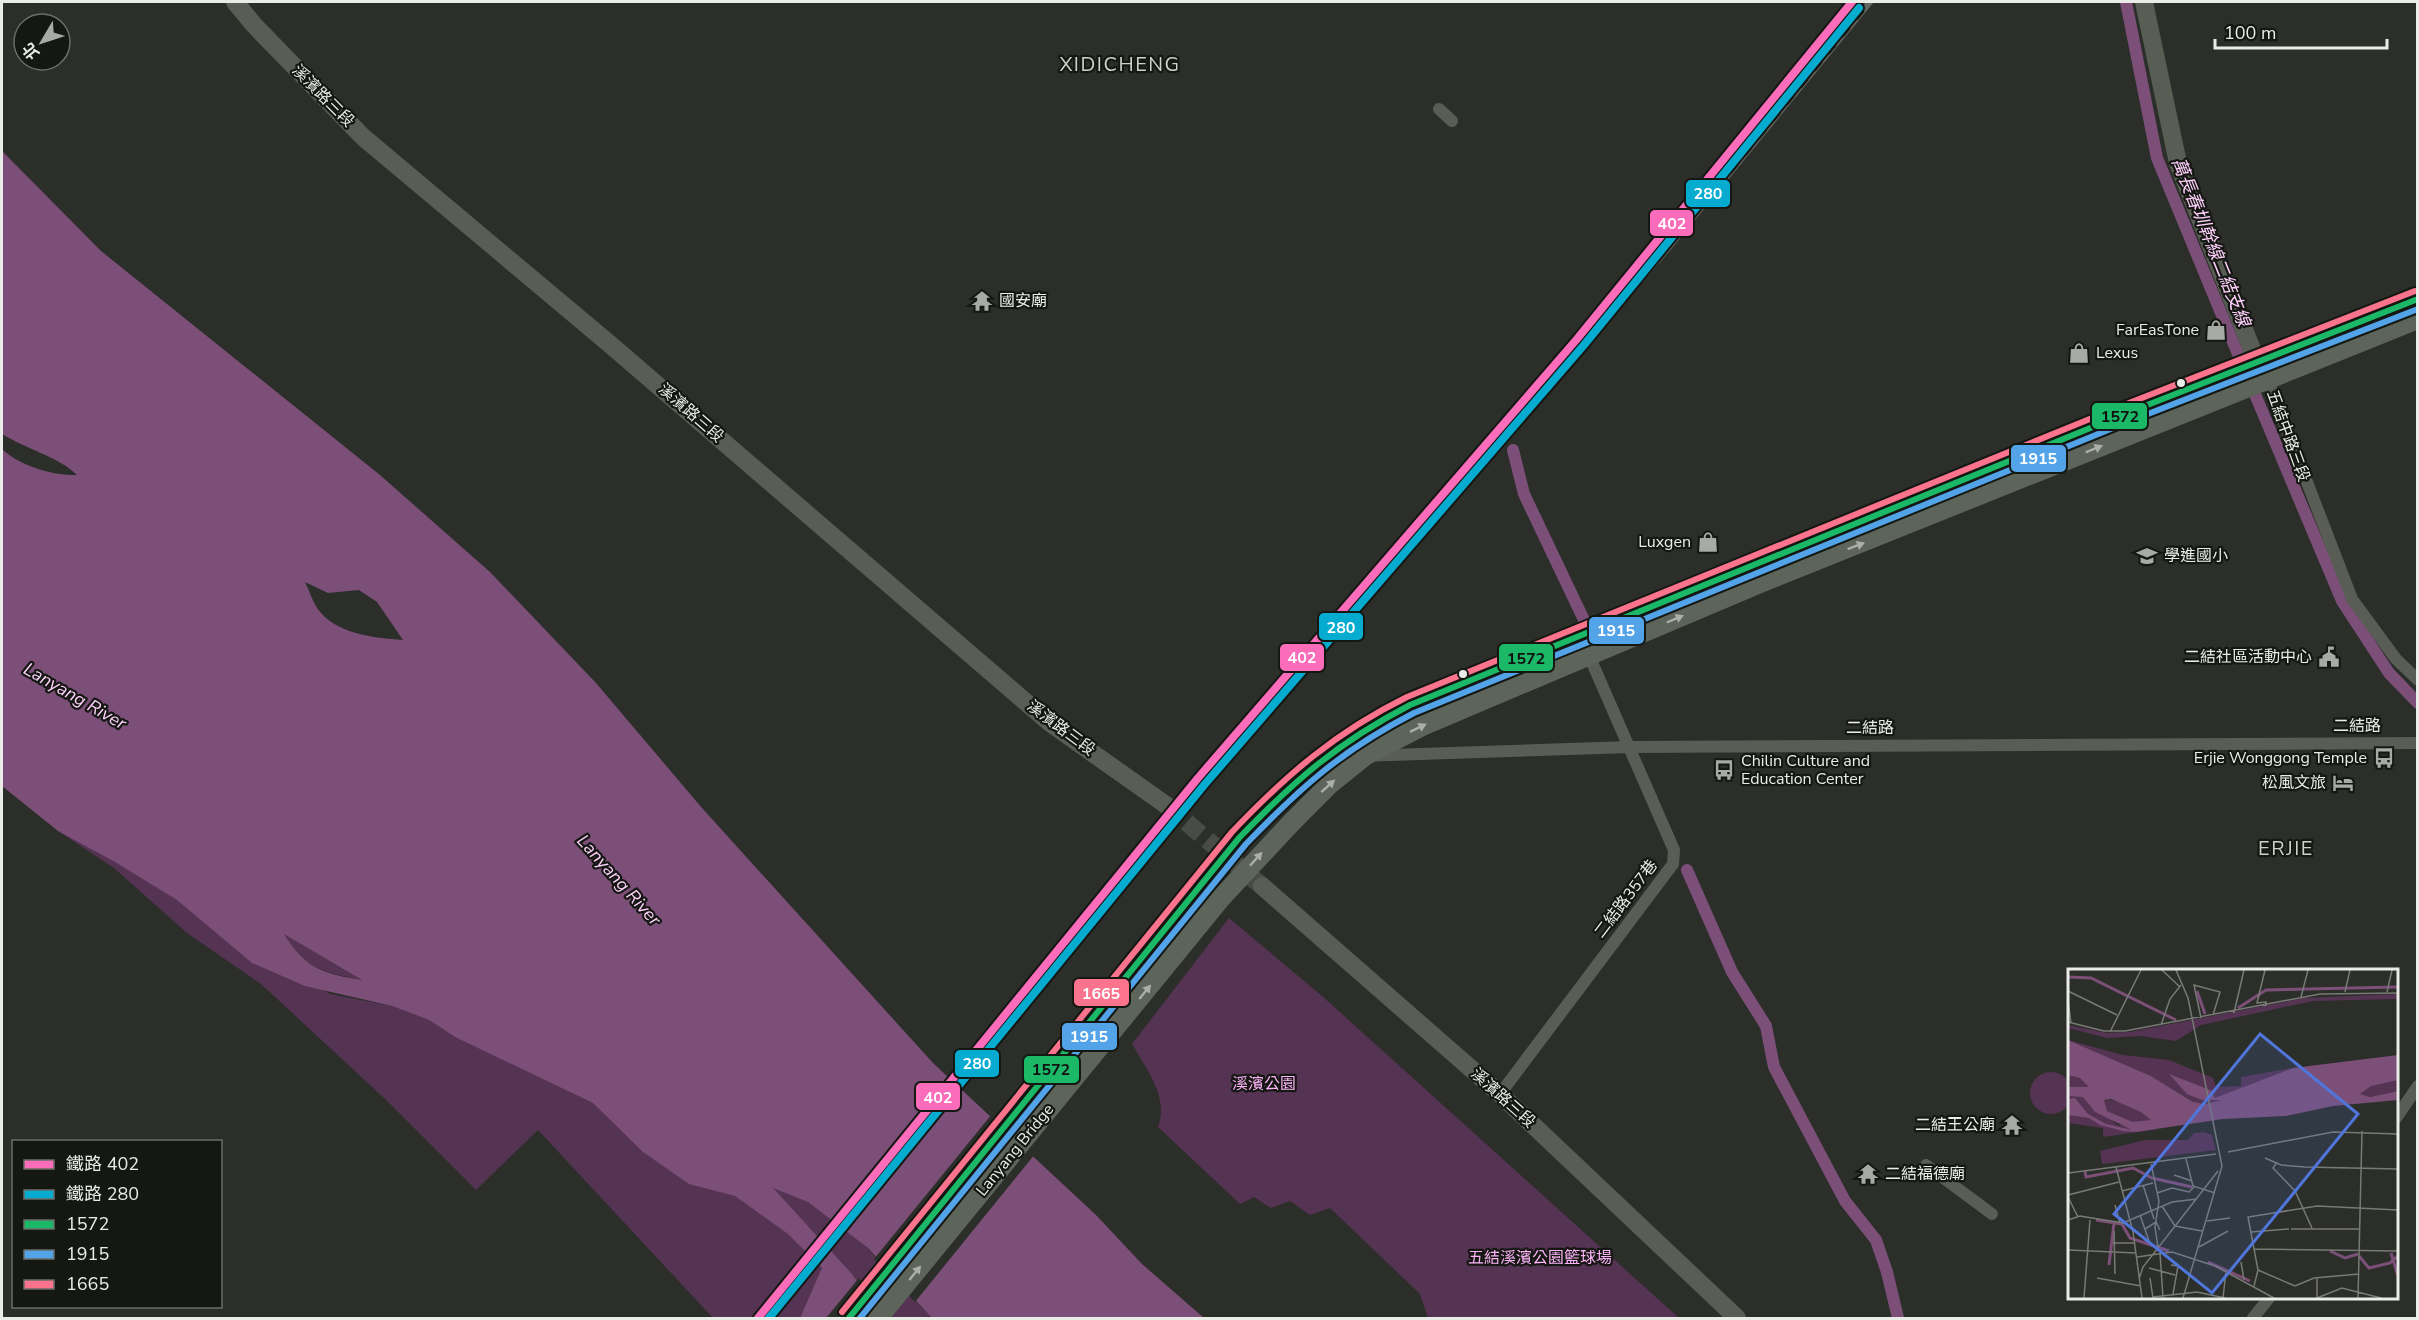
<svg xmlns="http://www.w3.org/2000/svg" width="2419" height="1320" font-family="'Nunito Sans','Noto Sans TC',sans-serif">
<rect width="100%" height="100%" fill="#2c2e2a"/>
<g fill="#553353">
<path d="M58,831L118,849L330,994L392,1006L429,1020L455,1037L823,1200L932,1318H713L538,1130L476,1190L384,1098L261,984L187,933L114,868Z"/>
<path d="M1229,918L1322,996L1679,1318H1428L1420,1294L1330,1208L1310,1215L1290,1201L1271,1208L1254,1197L1240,1204L1158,1127C1169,1097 1147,1070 1132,1044Z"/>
<path d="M283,933L364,981C322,971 307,971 283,933Z"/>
<circle cx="2051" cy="1093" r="21"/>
</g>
<path fill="#7b4f78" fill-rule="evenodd" d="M2,151L101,251L380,475L490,572L596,683L702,808L933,1063L1096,1215L1142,1264L1204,1318H932L868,1248L808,1202L773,1188L851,1273L884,1318H800L822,1268L788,1234L735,1196L689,1184L643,1152L593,1103L455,1037L429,1020L392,1006L305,986L252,963L177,900L115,862L58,831L2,786V449C20,466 53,476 77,475C61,458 24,448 2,434ZM305,582L328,593L359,590L377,602L403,640C374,638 335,634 317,608C312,600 309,590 305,582ZM284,934L362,980C323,974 305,968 284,934Z"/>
<g fill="#2c2e2a">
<path d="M992,1114L1035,1154L915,1302L874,1259Z"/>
<path d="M859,1278L887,1318H826Z"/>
</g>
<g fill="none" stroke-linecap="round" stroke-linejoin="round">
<g stroke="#7b4f78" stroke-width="12">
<path d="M2126,2L2157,158L2233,342L2342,601L2389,673L2418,703"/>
<path d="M1513,450L1524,494L1584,620"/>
<path d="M1687,870L1732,972L1766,1026L1774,1067L1845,1201L1876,1240L1887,1272L1898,1318"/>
</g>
<path stroke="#484b46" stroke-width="18" stroke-dasharray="18 9" stroke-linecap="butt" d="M1166,805L1262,886"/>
<g stroke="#595d55" stroke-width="12">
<path d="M1439,109L1452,121"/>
<path d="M2267,378L2352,599L2396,659L2418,680"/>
<path d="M1330,757L1630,747L2418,743"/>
<path d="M1500,1094L1673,864L1674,850L1587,651"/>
<path d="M2396,1118L2418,1086"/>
<path d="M1926,1165L1992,1214"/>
<path d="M2253,1318L2269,1298"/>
</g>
<g stroke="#585e54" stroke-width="18">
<path d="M235,2L254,25L363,137L612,346L1050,723L1166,805"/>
<path d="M2144,2L2178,163L2257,362L2267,378"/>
<path d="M1262,886L1500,1094L1737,1318"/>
</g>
<g stroke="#5d6459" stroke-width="20">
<path d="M1277,799C1322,759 1357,733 1410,705L2132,411L2418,299"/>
<path d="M1293,821L1330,784L1366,755L1422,726L1760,583L2418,319"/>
<path d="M849,1318L1203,880"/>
<path d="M878,1318L1221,898"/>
</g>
<g stroke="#636661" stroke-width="6">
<path id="rail" d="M769,1318L1204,783L1664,253L1870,2"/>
</g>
<use href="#rail" stroke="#151713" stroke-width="4" stroke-dasharray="11" stroke-linecap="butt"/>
<g stroke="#5d6459" stroke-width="20">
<path d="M1203,880L1277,799"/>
<path d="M1221,898L1293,821"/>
</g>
<g stroke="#151713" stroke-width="10">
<path id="bus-1" d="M849,1318L1239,838C1295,780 1337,743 1410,705L2132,411L2418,299"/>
</g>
<g stroke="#151713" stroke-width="10">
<path id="bus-2" d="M860,1318L1246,844C1301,787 1342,750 1414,713L2135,419L2418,309"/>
</g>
<g stroke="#151713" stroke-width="10">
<path id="bus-3" d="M842,1312L1232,832C1286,775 1336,732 1407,697L2129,403L2415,291"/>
</g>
<use href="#bus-1" stroke="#1ab867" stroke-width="6"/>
<use href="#bus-2" stroke="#53a3e8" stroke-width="6"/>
<use href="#bus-3" stroke="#fc738d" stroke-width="6"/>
<g stroke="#151713" stroke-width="12">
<path id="rail-1" d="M758,1318L1198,778L1577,339L1852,2"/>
</g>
<g stroke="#151713" stroke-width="12">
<path id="rail-2" d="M769,1318L1205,784L1584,345L1859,8"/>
</g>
<use href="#rail-1" stroke="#fb6dba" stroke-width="8"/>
<use href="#rail-2" stroke="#06acd0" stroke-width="8"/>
</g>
<defs><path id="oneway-solid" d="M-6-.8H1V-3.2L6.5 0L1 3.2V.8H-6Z" transform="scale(1.5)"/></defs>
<g fill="#abafa7">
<use href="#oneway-solid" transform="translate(2094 449) rotate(-22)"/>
<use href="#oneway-solid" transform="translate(1856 546) rotate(-21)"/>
<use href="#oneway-solid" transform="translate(1675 619) rotate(-23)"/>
<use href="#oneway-solid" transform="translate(1418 728) rotate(-26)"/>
<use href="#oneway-solid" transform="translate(1328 786) rotate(-42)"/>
<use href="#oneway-solid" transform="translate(1256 859) rotate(-48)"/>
<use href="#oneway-solid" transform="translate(1145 992) rotate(-51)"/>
<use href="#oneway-solid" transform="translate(915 1273) rotate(-51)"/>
</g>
<defs>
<g id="temple-bare" transform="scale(1.62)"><path d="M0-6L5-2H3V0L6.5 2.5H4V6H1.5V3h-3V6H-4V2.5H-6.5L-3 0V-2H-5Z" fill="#a8aaa5" stroke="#151713" stroke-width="2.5" paint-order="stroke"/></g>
<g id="shop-bare" transform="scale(1.62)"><path d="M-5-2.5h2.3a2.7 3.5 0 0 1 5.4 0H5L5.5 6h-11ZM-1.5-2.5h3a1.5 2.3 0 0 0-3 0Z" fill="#a8aaa5" stroke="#151713" stroke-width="2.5" paint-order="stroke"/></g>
<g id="school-bare" transform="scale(1.62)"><path d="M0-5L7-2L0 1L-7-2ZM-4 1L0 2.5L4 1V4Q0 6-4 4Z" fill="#a8aaa5" stroke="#151713" stroke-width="2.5" paint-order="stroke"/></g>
<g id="civic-bare" transform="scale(1.62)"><path d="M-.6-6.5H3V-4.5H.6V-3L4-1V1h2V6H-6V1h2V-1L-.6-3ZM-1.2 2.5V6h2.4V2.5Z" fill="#a8aaa5" stroke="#151713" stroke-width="2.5" paint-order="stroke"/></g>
<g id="bus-bare" transform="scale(1.62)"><path d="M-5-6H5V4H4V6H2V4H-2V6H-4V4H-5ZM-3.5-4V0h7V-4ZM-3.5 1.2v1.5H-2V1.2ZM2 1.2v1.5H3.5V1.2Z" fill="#a8aaa5" stroke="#151713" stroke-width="2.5" paint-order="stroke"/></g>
<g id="hotel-bare" transform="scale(1.62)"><path d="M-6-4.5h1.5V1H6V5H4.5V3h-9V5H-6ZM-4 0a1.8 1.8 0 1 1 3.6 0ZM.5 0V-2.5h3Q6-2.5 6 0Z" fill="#a8aaa5" stroke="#151713" stroke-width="2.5" paint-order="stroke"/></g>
</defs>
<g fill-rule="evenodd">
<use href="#temple-bare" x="982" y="301"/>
<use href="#shop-bare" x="2216" y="330"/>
<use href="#shop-bare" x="2079" y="353"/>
<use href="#shop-bare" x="1708" y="542"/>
<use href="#school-bare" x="2147" y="556"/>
<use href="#civic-bare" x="2329" y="657"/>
<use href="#bus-bare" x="2384" y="758"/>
<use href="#bus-bare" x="1724" y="770"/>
<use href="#hotel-bare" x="2343" y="783"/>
<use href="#temple-bare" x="2012" y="1125"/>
<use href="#temple-bare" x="1868" y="1174"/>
</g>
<g fill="#eaede7" stroke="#151713" stroke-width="2">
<circle cx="2181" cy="383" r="5"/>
<circle cx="1463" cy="674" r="5"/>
</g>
<g text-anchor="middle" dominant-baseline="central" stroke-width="4.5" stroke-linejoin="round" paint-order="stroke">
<g font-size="16" fill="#eaede7" stroke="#151713">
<text transform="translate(323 96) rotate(45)">溪濱路三段</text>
<text transform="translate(691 413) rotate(41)">溪濱路三段</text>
<text transform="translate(2288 436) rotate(70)">五結中路三段</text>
<text x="2357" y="726">二結路</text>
<text transform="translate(1061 728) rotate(37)">溪濱路三段</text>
<text x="1870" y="728">二結路</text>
<text transform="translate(1626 899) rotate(-53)">二結路357巷</text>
<text transform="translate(1503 1098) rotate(42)">溪濱路三段</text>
<text transform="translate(1015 1150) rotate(-51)">Lanyang Bridge</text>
</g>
<g font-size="16" fill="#eaede7" stroke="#151713" text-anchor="end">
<text x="999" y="301" text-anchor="start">國安廟</text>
<text x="2199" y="330">FarEasTone</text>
<text x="2096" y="353" text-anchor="start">Lexus</text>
<text x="1691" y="542">Luxgen</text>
<text x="2164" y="556" text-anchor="start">學進國小</text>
<text x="2312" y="657">二結社區活動中心</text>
<text x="2367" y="758">Erjie Wonggong Temple</text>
<text x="1741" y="761" text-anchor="start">Chilin Culture and<tspan x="1741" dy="18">Education Center</tspan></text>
<text x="2326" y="783">松風文旅</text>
<text x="1995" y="1125">二結王公廟</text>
<text x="1885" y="1174" text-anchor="start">二結福德廟</text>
</g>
<g font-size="16" fill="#fcb2f7" stroke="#151713">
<text x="1264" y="1084">溪濱公園</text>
<text x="1540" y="1258">五結溪濱公園籃球場</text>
</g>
<g font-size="18" font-style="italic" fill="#fdd0fa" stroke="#151713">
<text transform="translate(2211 242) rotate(68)">萬長春圳幹線二結支線</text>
<text transform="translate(75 696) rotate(30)">Lanyang River</text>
<text transform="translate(619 880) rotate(48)">Lanyang River</text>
</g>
<g font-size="20" letter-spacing="1.5" fill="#ccd2c7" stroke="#151713">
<text x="1120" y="64">XIDICHENG</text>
<text x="2286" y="848">ERJIE</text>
</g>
</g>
<g transform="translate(2068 969)">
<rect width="330" height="330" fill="#2c2e2a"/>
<path d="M330,25V30L245,32L133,56L108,72L72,67L39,69L0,59V56L39,64L62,63L236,29ZM0,71L55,86L101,91L145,109L148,118L173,117V108L225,99L151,134H127L83,107ZM0,97L18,113L22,119L0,118ZM288,104L330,106V122L302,128L292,125L287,118L246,134L207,140L242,115ZM17,126L49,156L91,160L35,168V159L0,154V127ZM36,131L56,132L88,148L79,154L65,153L39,142ZM136,163L144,166L148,181L34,195L32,182L77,171H120L126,164Z" fill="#553353"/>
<path d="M0,71L83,107L125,133L137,135L154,131H134L119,125L101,105L142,121L147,129L225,99L330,86V111L303,117L292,125L302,128L330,122V131L265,137L218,147L155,150L68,163L55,162L32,156L21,149L0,146V130L7,129L20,145L38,155L64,161L27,143L15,128L0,127V118H21L12,109L0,106ZM43,130L73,143L83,151L65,153L39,142L36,131Z" fill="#7b4f78" fill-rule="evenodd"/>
<path fill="none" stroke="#7b4f78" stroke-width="3" d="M0,8L23,9L108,51M129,22L137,45M170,39L198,21L330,18M17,202L18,208L65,199L84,209L124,218M28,251L54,255L62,269L101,282M262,282L277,289L290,285M323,284L330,307M291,287L301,299L322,294L330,287M140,293L182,312M41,296L46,254"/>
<path fill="none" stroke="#787a76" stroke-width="1.5" d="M94,1L112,18M108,1L120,29L154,197L115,329M197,1L189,34L198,33V37M0,22L49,46M277,23L282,1M319,23L324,1M233,28L240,1M0,31L3,54M166,44L176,1M133,49L126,16L152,23L145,46M0,53L36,62H57L252,25L330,24M93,56L102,30L113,16M42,63L73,1M160,183L265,163L330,165M197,189L213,196L237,198L330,200M118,190L125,217L147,224M209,193L205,199L227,222L244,259M83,195L91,232L87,258L90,278M48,198L65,263L74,329M0,204L148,185M106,206L124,212M75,216L86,250M54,222L85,214M89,224L104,219L121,223L126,218M0,226L51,213M0,228L10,248M47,236L52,254M94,237L107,257L134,262M72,246L81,272M0,251L12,247L55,254L104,233L129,230M139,252L162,249M77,260L88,253L92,261M223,260H292M46,262L47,305M183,263L221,260M45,274H67M131,278L160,262M186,280L330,282M0,281L68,284M92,284L95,329M69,288L104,283L147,297L206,329M173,293L176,311M103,296L110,297L105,325M81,299L107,306M190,301L227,317L246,309L291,305M29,309L73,317M82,309L85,329M71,310L75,298L150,202M186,317L190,301L180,248L249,237L330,241M85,328L129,323L157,329M16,329L22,251M155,329L158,302M249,329L274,319L313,329M249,329V309M290,329L294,162"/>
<path fill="#5076dc" fill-opacity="0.15" stroke="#5076dc" stroke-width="3" d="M192,65L290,145L144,324L46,245Z"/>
<rect width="330" height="330" fill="none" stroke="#eaede7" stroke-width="3"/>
</g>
<g stroke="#151713" stroke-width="2">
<rect x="1685" y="179" width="46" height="29" rx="6" fill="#06acd0"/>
<rect x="1649" y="209" width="45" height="28" rx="6" fill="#fb6dba"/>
<rect x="2091" y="402" width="57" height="28" rx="6" fill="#1ab867"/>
<rect x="2010" y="444" width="57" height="29" rx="6" fill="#53a3e8"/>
<rect x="1318" y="612" width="46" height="29" rx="6" fill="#06acd0"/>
<rect x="1588" y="616" width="57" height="29" rx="6" fill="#53a3e8"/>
<rect x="1279" y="643" width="46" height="29" rx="6" fill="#fb6dba"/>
<rect x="1498" y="643" width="56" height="29" rx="6" fill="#1ab867"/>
<rect x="1073" y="978" width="57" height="29" rx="6" fill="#fc738d"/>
<rect x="1061" y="1022" width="57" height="29" rx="6" fill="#53a3e8"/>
<rect x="954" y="1049" width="46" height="29" rx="6" fill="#06acd0"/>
<rect x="1023" y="1055" width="57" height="29" rx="6" fill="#1ab867"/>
<rect x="915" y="1082" width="46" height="29" rx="6" fill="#fb6dba"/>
</g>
<g font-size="16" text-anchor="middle" font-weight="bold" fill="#fff">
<text x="1708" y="199">280</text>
<text x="1672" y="229">402</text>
<text x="2038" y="464">1915</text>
<text x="1341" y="633">280</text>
<text x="1616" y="636">1915</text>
<text x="1302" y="663">402</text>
<text x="1101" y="999">1665</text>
<text x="1089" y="1042">1915</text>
<text x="977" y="1069">280</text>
<text x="938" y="1103">402</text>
</g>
<g font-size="16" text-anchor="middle" font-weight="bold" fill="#111">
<text x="2120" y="422">1572</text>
<text x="1526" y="664">1572</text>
<text x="1051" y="1075">1572</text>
</g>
<rect width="2419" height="1320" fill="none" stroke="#eaede7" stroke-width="6"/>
<rect x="12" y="1140" width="210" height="168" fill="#151713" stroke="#6a6d68" stroke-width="1.5"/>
<rect x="24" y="1160" width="30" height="9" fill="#fb6dba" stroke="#6a6d68" stroke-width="1.5"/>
<text x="66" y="1170" font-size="18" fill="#eaede7">鐵路 402</text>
<rect x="24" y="1190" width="30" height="9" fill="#06acd0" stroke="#6a6d68" stroke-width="1.5"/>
<text x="66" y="1200" font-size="18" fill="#eaede7">鐵路 280</text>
<rect x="24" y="1220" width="30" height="9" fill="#1ab867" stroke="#6a6d68" stroke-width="1.5"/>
<text x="66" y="1230" font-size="18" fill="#eaede7">1572</text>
<rect x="24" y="1250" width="30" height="9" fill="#53a3e8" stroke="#6a6d68" stroke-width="1.5"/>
<text x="66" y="1260" font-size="18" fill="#eaede7">1915</text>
<rect x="24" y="1280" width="30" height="9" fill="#fc738d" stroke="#6a6d68" stroke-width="1.5"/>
<text x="66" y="1290" font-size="18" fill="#eaede7">1665</text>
<g transform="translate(42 42) rotate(231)"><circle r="28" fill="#151713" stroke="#6a6d68" stroke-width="1.5"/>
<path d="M0-4.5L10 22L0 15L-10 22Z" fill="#a8aaa5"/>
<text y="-9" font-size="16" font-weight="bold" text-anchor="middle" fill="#eaede7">北</text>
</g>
<path d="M2215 39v9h172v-9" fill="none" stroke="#eaede7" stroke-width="3"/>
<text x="2224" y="39" font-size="18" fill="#eaede7" stroke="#151713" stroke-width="4.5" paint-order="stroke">100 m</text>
</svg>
